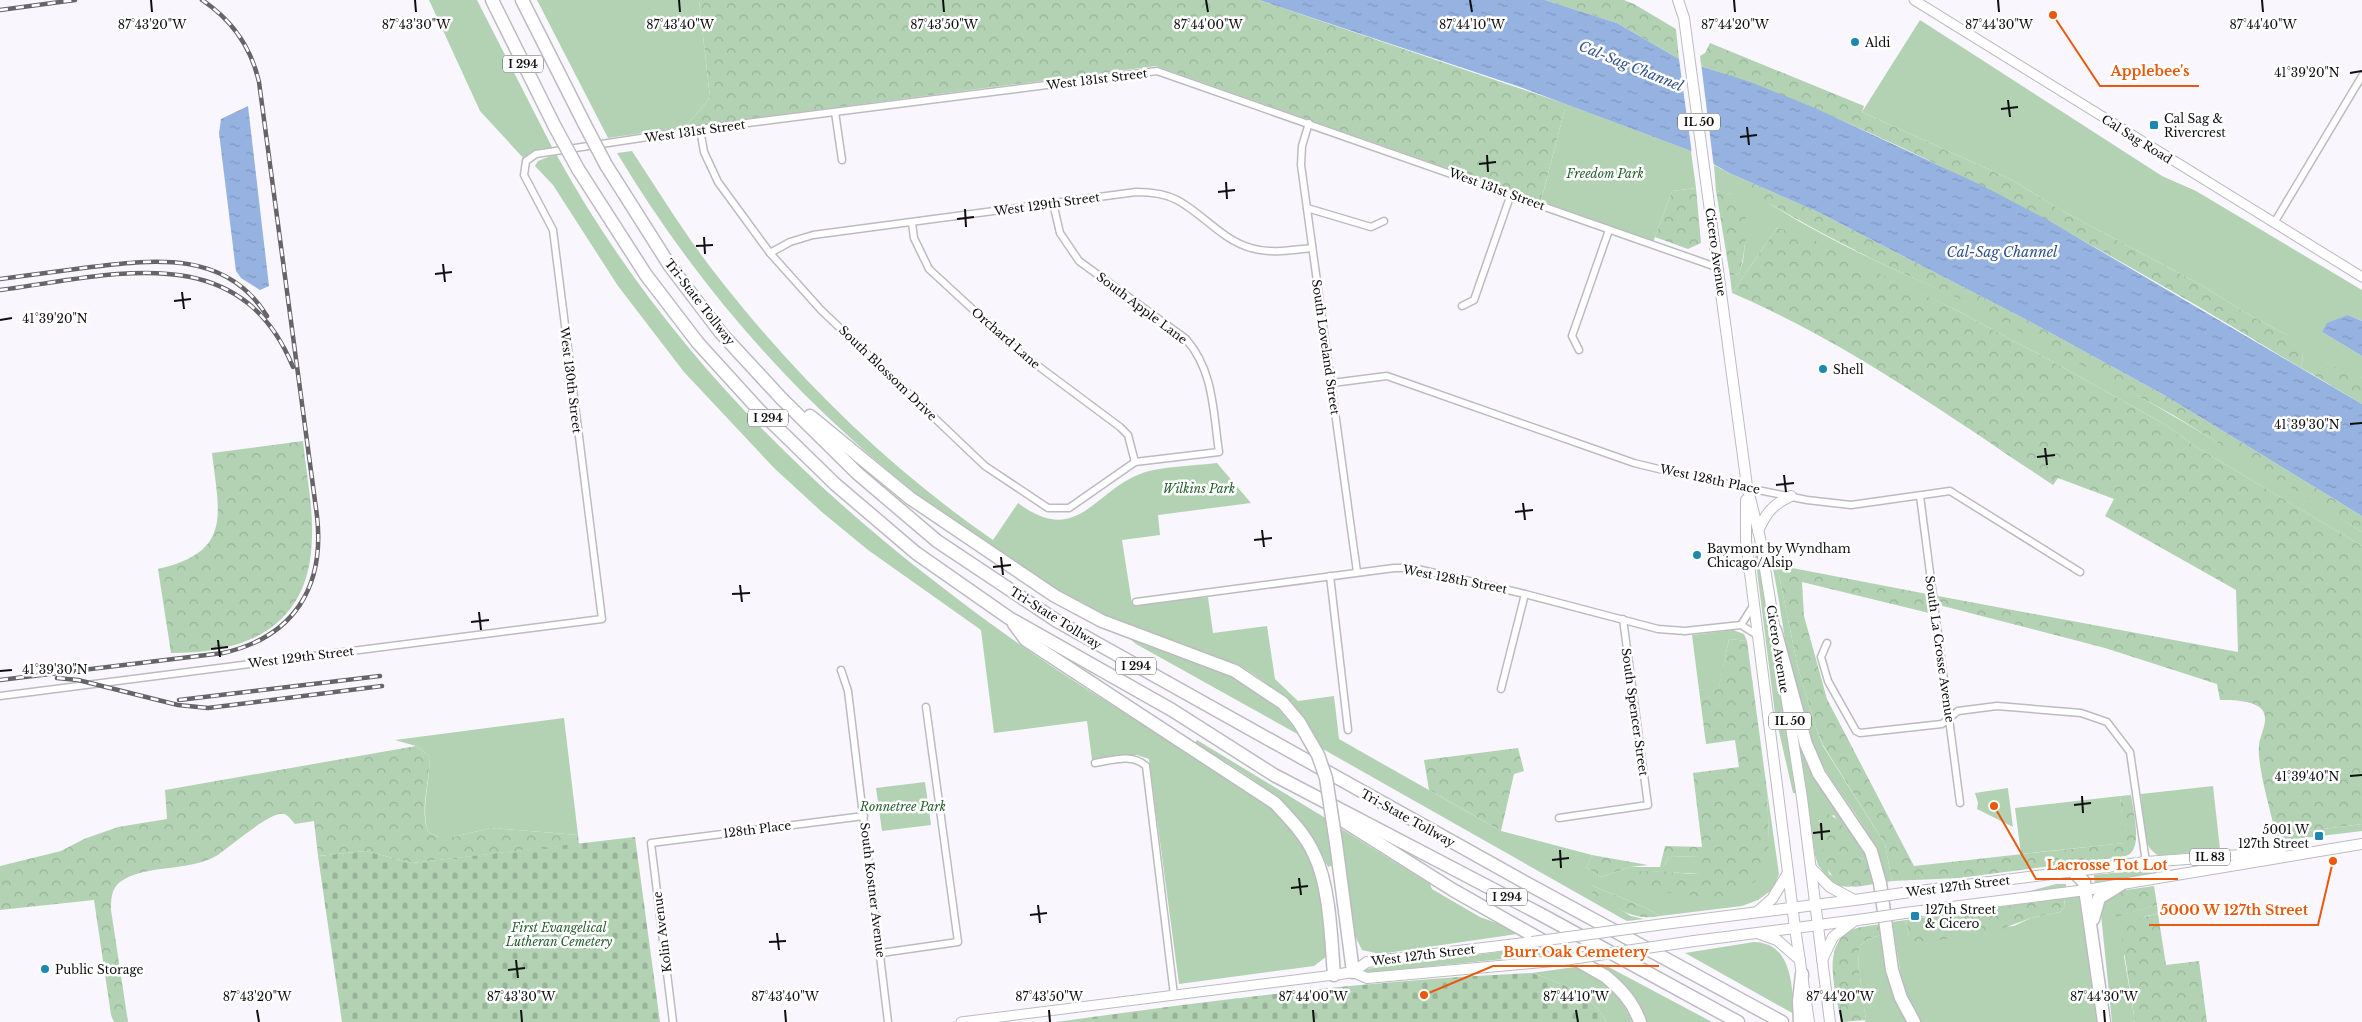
<svg xmlns="http://www.w3.org/2000/svg" width="2362" height="1022" font-family="'Libre Baskerville',serif">
<defs>
<pattern id="forest-crowns" width="20" height="18" patternUnits="userSpaceOnUse" patternTransform="scale(1.25)"><rect width="20" height="18" fill="#b2d2b3"/><path d="M2 6a3 3 0 1 1 6 0M12 15a3 3 0 1 1 6 0" fill="none" stroke="#98b399"/></pattern>
<pattern id="cemetery-stones" width="16" height="16" patternUnits="userSpaceOnUse" patternTransform="scale(1.25)"><rect width="16" height="16" fill="#b2d2b3"/><path d="M2 7V4a2 2 0 0 1 4 0v3zM10 15v-3a2 2 0 0 1 4 0v3z" fill="#98b399"/></pattern>
<pattern id="water-ripples" width="26" height="14" patternUnits="userSpaceOnUse" patternTransform="scale(1.25)"><rect width="26" height="14" fill="#96b2e0"/><path d="M2 4q2-2 4 0t4 0M15 11q2-2 4 0t4 0" fill="none" stroke="#8098bf"/></pattern>
</defs>
<rect width="100%" height="100%" fill="#f9f7fd"/>
<g fill="#b2d2b3">
<path d="M429,0H477L554,151L526,161L480,111Z"/>
<path d="M537,0H699L710,98L685,127L608,138Z"/>
<path d="M1920,20L2162,176L2196,191L2362,290V321L2348,315L2322,332L2362,356V378L2320,368L2312,374L2301,368L2303,355L2287,335L2244,312L2203,286L2059,209L2012,180L1862,112Z"/>
<path d="M1566,104L1691,151L1696,188L1672,191L1652,245L1540,205Z"/>
<path d="M632,151C657,189 681,228 708,264C788,369 884,465 993,540L1018,503C1077,547 1093,492 1140,474C1161,466 1194,466 1217,463L1251,503L1158,515L1160,535L1122,540L1132,604L1208,597L1213,633L1267,626L1275,679L1298,701L1334,696L1339,739L1501,831L1592,855L1586,868L1601,877L1630,867H1663L1669,857L1700,856V874L1645,871L1720,898L1769,840L1767,790L1779,874L1773,889L1758,900L1742,906L1660,916L1646,908L1591,885V892L1631,916L1644,919L1627,921L1623,919L1321,748C1300,710 1274,685 1237,664C1184,645 1130,628 1079,603C1045,585 1013,563 981,541C832,439 710,308 617,153Z"/>
<path d="M556,154C672,364 837,517 1032,653C1081,687 1133,717 1183,749C1211,766 1240,782 1265,802C1277,811 1287,824 1297,836C1325,869 1324,915 1327,956L1314,966L1179,984L1149,759L1137,755L1092,760L1087,721L994,733L981,630L868,550L823,513L774,468L684,372L618,286L553,185L535,166L538,161Z"/>
<path d="M1714,165L1729,173L1727,174C1772,208 1823,236 1874,260C1908,276 1943,290 1977,307C2109,376 2237,452 2362,532V546L2193,445L2166,425L2044,357L1954,309L1777,228L1732,293L1730,276L1739,274L1743,261L1745,244L1744,208L1730,194L1716,191Z"/>
<path d="M1756,546L1764,577L1796,793H1793L1775,714L1754,547Z"/>
<path d="M1772,564L1777,565L1798,668L1815,725L1823,746L1885,844L1892,881L1886,882C1878,832 1838,797 1816,753C1789,699 1785,624 1772,564Z"/>
<path d="M1733,630L1744,634L1747,641L1729,639L1719,688L1699,690L1692,635Z"/>
<path d="M1128,637L1233,675L1276,706L1301,736L1136,644Z"/>
<path d="M564,718L578,835L491,828L453,837H439L428,832C420,807 431,782 429,756L416,746L395,740Z"/>
<path d="M1797,737L1868,856L1876,883L1874,884L1865,858L1859,859L1834,815L1819,820L1829,874L1851,887L1838,886L1831,882L1818,865L1815,855Z"/>
<path d="M1197,740L1327,819L1333,865L1328,867C1298,801 1254,780 1195,743Z"/>
<path d="M925,782L931,825L882,831L876,788Z"/>
<path d="M2213,786L2220,849L2160,856C2139,848 2143,813 2141,794Z"/>
<path d="M2008,788V789L2013,827L1977,809L1978,803L1975,793Z"/>
<path d="M2120,796L2125,843L2021,854L2015,808Z"/>
<path d="M2362,824V831L2354,832L2278,841L2276,835Z"/>
<path d="M1340,828L1430,884L1432,889L1480,917L1524,933L1380,954L1362,950L1353,932Z"/>
<path d="M2164,867L2156,874L2095,884L2094,875Z"/>
<path d="M2056,884H2066V887L2019,894Z"/>
<path d="M2119,891L2125,914L2157,905L2158,914L2145,916L2124,956L2135,1022H2112L2100,905Z"/>
<path d="M2078,896L2081,900L2098,1022H1921L1903,988L1892,922L1906,920L1909,936L2014,926L2031,918L2060,912L2065,907L2064,898Z"/>
<path d="M1881,935L1908,1022H1864L1866,1020L1858,963L1860,946L1868,939Z"/>
<path d="M1754,942C1792,943 1792,985 1794,1014L1685,953Z"/>
<path d="M1530,948L1543,955L1365,973V969Z"/>
<path d="M1597,964H1603L1712,1022H1645C1634,996 1621,979 1597,964Z"/>
<path d="M1582,966C1605,984 1621,994 1632,1022H1607C1589,991 1564,985 1532,973Z"/>
</g>
<g fill="url(#forest-crowns)">
<path d="M699,0H1259L1566,104L1541,201L1156,66L685,127L710,98Z"/>
<path d="M1545,0H1624L1634,4L1676,29L1679,59L1617,23Z"/>
<path d="M1710,43L1864,106L1862,112L2012,180L2059,209L2203,286L2244,312L2287,335L2299,345L2303,355L2301,368C2172,290 2043,214 1907,150C1840,119 1772,89 1701,66L1700,56L1705,53Z"/>
<path d="M1729,173L1818,212L2025,319L2164,395L2362,516V532L2173,415L1966,302L1874,260L1820,232L1754,195L1726,175Z"/>
<path d="M1696,188L1701,243L1688,249L1655,237L1672,191Z"/>
<path d="M1716,191C1727,192 1741,196 1744,208C1749,224 1744,259 1739,274L1730,276Z"/>
<path d="M1777,228L1802,234L1892,280L1954,309L2044,357L2166,425L2193,445L2362,546V824L2276,835C2271,812 2257,767 2259,745C2260,734 2269,722 2263,711C2256,700 2232,700 2220,700L2217,684L2105,648L1939,605L1938,596L2238,652L2236,590L2105,516L2114,499L2058,478L2053,485C1949,416 1847,342 1732,293Z"/>
<path d="M2335,367L2362,378V404L2312,374L2319,368Z"/>
<path d="M303,441C306,472 313,505 312,536C311,625 250,653 171,653L158,569C233,552 219,514 212,453Z"/>
<path d="M1777,565L1927,594L1929,613L1802,582L1804,616L1827,699L1914,866L2124,843L2120,796L2131,795C2133,809 2143,848 2128,855C2122,858 2112,858 2105,859L1959,878L1892,881L1885,844L1823,745L1815,725L1798,668Z"/>
<path d="M1729,639L1747,641L1767,790L1769,840L1767,863L1762,876L1749,886L1720,899L1624,887L1617,883V879C1637,864 1676,875 1700,874V856L1669,857L1663,867H1660L1665,846L1702,847L1693,773L1739,767L1735,740L1706,744L1699,690L1719,687Z"/>
<path d="M416,746L429,756C431,782 419,807 428,832L439,837H453L491,828L578,835L579,844L412,863L366,851L318,856L314,821L295,824C292,821 288,815 284,814C270,811 229,848 216,856C188,872 145,864 120,882C111,889 111,900 111,910L128,1022H114L111,1015L94,900L0,910V866L61,851L84,839L118,827L167,819L165,790Z"/>
<path d="M1518,748L1524,771L1514,774L1501,831L1429,790L1424,760Z"/>
<path d="M1827,814C1844,818 1852,845 1859,859L1865,858L1874,884C1867,885 1857,888 1850,886C1822,881 1823,849 1819,827C1819,820 1820,816 1827,814Z"/>
<path d="M1592,855L1648,865L1630,867L1601,877L1586,868Z"/>
<path d="M1591,885L1646,908L1660,916C1633,922 1613,906 1591,892Z"/>
<path d="M2154,886L2157,905L2116,917C2112,907 2112,900 2119,891Z"/>
<path d="M2064,898L2065,907L2060,912L2031,918L1993,932L1925,942L1913,941L1909,936L1906,920Z"/>
<path d="M2158,914L2166,965L2199,961L2207,1022H2135L2122,938C2127,920 2140,917 2158,914Z"/>
<path d="M1880,924L1881,935L1868,939L1860,946L1858,963L1866,1020L1841,1022C1837,995 1820,947 1850,931C1858,926 1871,926 1880,924Z"/>
</g>
<g fill="url(#cemetery-stones)">
<path d="M635,837L660,1022H342L318,856L366,851L412,863Z"/>
<path d="M1532,973C1564,985 1589,991 1607,1022H1056C1214,1000 1372,980 1532,973Z"/>
</g>
<g fill="url(#water-ripples)">
<path d="M1259,0H1545L1617,23L1679,59L1753,83L1815,108L1981,185L2046,219L2362,404V516L2164,395L2025,319L1818,212L1729,173L1691,151L1520,87Z"/>
<path d="M248,106L269,286L260,290L241,278L236,271L219,133L221,119Z"/>
<path d="M2348,315L2362,321V356L2322,332L2327,323Z"/>
</g>
<path fill="#f9f7fd" d="M1685,58L1701,63L1714,168L1692,154L1679,59Z"/>
<g fill="none" stroke-linecap="round" stroke-linejoin="round">
<g stroke="#bcbbc0" stroke-width="9">
<g id="minor">
<path d="M835,112L842,160"/>
<path d="M1309,123L1302,146L1301,165L1357,572"/>
<path d="M700,129L704,152L718,182L770,253L821,310L985,466L1048,508H1069L1135,462L1219,452C1213,412 1214,371 1186,339L1079,261L1060,233L1053,203"/>
<path d="M1307,208L1371,227L1384,221"/>
<path d="M912,223L914,238L929,269L1018,351L1120,427L1128,435L1135,462"/>
<path d="M2274,223L2362,76"/>
<path d="M770,253L790,242L813,235L1136,192C1150,192 1164,193 1177,200C1202,213 1222,240 1251,248C1271,254 1292,250 1312,248"/>
<path d="M1462,306L1474,300L1511,194"/>
<path d="M1579,350L1572,336L1609,230"/>
<path d="M1332,383L1387,376L1634,463L1679,474L1807,500L1851,505L1950,491L2080,572"/>
<path d="M1920,496L1960,803"/>
<path d="M1330,576L1348,730"/>
<path d="M1136,602L1394,568H1413L1525,594L1658,629L1685,631L1741,625L1757,635"/>
<path d="M1741,625L1753,606"/>
<path d="M1827,643L1821,657L1828,681L1856,731L1860,733L1942,724L1958,711L1997,706L2081,713L2107,722L2130,752L2146,862"/>
<path d="M841,670L848,691L888,1022"/>
<path d="M1501,689L1525,594"/>
<path d="M0,696L602,619L553,230L524,175L526,161L536,154L700,129L1157,71L1719,268"/>
<path d="M1095,763C1113,760 1132,753 1146,766L1174,995"/>
<path d="M1559,818L1648,805L1623,619"/>
<path d="M881,953L958,942L926,707"/>
<path d="M673,1022L651,843L864,816"/>
</g>
</g>
<g stroke="#bcbbc0" stroke-width="11">
<g id="secondary">
<path d="M1914,0L2362,277"/>
<path d="M961,1022L1334,975"/>
</g>
</g>
<g stroke="#bcbbc0" stroke-width="12">
<g id="primary">
<path d="M1678,0L1684,18L1747,486L1760,538L1776,637"/>
<path d="M1746,500V541L1795,928L1809,1022"/>
<path d="M1758,531C1766,513 1773,504 1791,496"/>
<path d="M1783,676L1802,798L1830,1022"/>
<path d="M1811,868L1830,887L1854,900"/>
<path d="M1903,893L2146,862L2281,852"/>
<path d="M1757,912L1772,899L1788,873"/>
<path d="M1905,913L2086,890L2362,844"/>
<path d="M1664,924L1862,899"/>
<path d="M1760,934L1777,940L1800,960"/>
<path d="M1694,941L1865,919"/>
<path d="M1822,960L1833,937L1854,921"/>
<path d="M1353,972L1367,962L1532,942"/>
<path d="M1334,975L1353,972L1367,978L1564,960"/>
</g>
</g>
<g stroke="#bcbbc0" stroke-width="15">
<g id="motorway">
<path d="M492,0L555,127"/>
<path d="M522,0L584,123"/>
<path d="M606,165L670,266L721,333L781,398L857,473L937,541L1057,621L1528,884L1782,1022"/>
<path d="M578,169L646,275L698,343L758,409L835,484L916,553L1009,618L1172,710L1274,775L1542,915L1738,1022"/>
<path d="M810,416L910,498L1055,596L1102,621L1235,671L1283,703L1299,722"/>
<path d="M1014,624L1026,640L1275,803C1290,819 1305,834 1314,854C1330,886 1331,939 1334,975"/>
<path d="M1775,630L1806,744L1819,774L1871,851L1880,883L1892,970L1901,998L1914,1022"/>
<path d="M1334,815L1453,890L1605,976C1621,989 1633,1002 1640,1022"/>
<path d="M1336,843L1353,972"/>
<path d="M2073,871L2084,882L2104,1022"/>
<path d="M2093,919L2099,898L2120,885"/>
<path d="M1800,1022L1799,1001L1802,974"/>
</g>
</g>
<use href="#minor" stroke="#fff" stroke-width="6"/>
<use href="#secondary" stroke="#fff" stroke-width="9"/>
<use href="#primary" stroke="#fff" stroke-width="10"/>
<use href="#motorway" stroke="#fff" stroke-width="12"/>
<g stroke="#656468" stroke-width="4.5">
<g id="rail">
<path d="M0,10L75,0"/>
<path d="M0,279C30,275 61,271 91,267C156,259 227,251 267,316"/>
<path d="M0,290C110,276 239,235 293,367"/>
<path d="M57,678L78,680L178,705L208,708L382,686"/>
<path d="M0,680L223,653C294,637 325,587 317,516L259,82C251,47 232,20 202,0"/>
<path d="M179,700L380,676"/>
</g>
</g>
<use href="#rail" stroke="#fff" stroke-width="2.5" stroke-dasharray="8" stroke-linecap="butt"/>
<g stroke="#bcbbc0" stroke-width="12" stroke-linecap="butt">
<g id="primary-bridge">
<path d="M1862,899L1903,893"/>
<path d="M1865,919L1905,913"/>
<path d="M1532,942L1664,924"/>
<path d="M1564,960L1694,941"/>
</g>
</g>
<g stroke="#bcbbc0" stroke-width="15" stroke-linecap="butt">
<g id="motorway-bridge">
<path d="M584,123L606,165"/>
<path d="M555,127L578,169"/>
<path d="M1299,722L1318,755L1326,778L1336,843"/>
</g>
</g>
<use href="#primary-bridge" stroke="#fff" stroke-width="10"/>
<use href="#motorway-bridge" stroke="#fff" stroke-width="12"/>
</g>
<path fill="none" stroke="#0f0f11" stroke-width="2" d="M151,0L152,12M415,0L416,12M679,0L680,12M943,0L944,12M1206,0L1208,12M1470,0L1472,12M1734,0L1735,12M1998,0L1999,12M2262,0L2263,12M2350,73L2362,71M2008,100L2010,117M2001,109L2018,107M1747,127L1749,145M1740,137L1757,135M1487,155L1488,172M1479,164L1496,162M1226,182L1227,199M1218,192L1235,190M965,209L966,227M957,219L974,217M704,237L705,254M696,246L713,245M443,264L445,282M435,274L452,272M182,292L184,309M174,301L191,299M0,320L12,318M2350,424L2362,423M2045,448L2047,465M2037,457L2055,455M1784,475L1786,492M1776,485L1794,483M1523,503L1525,520M1515,512L1533,510M1262,530L1264,547M1254,540L1272,538M1001,557L1003,575M993,567L1011,565M740,585L742,602M732,594L750,593M479,612L481,630M471,622L489,620M218,640L220,657M211,649L228,647M0,671L12,670M2350,776L2362,775M2082,796L2083,813M2074,805L2091,803M1821,823L1822,840M1813,833L1830,831M1560,850L1561,868M1552,860L1569,858M1299,878L1301,895M1291,888L1308,886M1038,905L1040,923M1030,915L1047,913M777,933L779,950M769,942L786,941M516,960L518,978M508,970L525,968M257,1010L259,1022M521,1010L522,1022M785,1010L786,1022M1049,1010L1050,1022M1313,1010L1314,1022M1576,1010L1578,1022M1840,1010L1842,1022M2104,1010L2105,1022"/>
<g fill="#1c87af" stroke="#fff" stroke-width="2">
<circle cx="1855" cy="42" r="5"/>
<rect x="2149" y="120" width="10" height="10" rx="2.5"/>
<circle cx="1823" cy="369" r="5"/>
<circle cx="1697" cy="555" r="5"/>
<rect x="2314" y="831" width="10" height="10" rx="2.5"/>
<rect x="1910" y="911" width="10" height="10" rx="2.5"/>
<circle cx="45" cy="969" r="5"/>
</g>
<g text-anchor="middle" dominant-baseline="central" stroke-width="5" stroke-linejoin="round" paint-order="stroke">
<g fill="#fff" stroke="#575758" stroke-width="1">
<rect x="503" y="55.5" width="40" height="17" rx="4"/>
<rect x="1678" y="113.5" width="42" height="17" rx="4"/>
<rect x="748" y="409.5" width="40" height="17" rx="4"/>
<rect x="1116" y="657.5" width="40" height="17" rx="4"/>
<rect x="1769" y="712.5" width="42" height="17" rx="4"/>
<rect x="2190" y="848.5" width="40" height="17" rx="4"/>
<rect x="1487" y="888.5" width="40" height="17" rx="4"/>
</g>
<g font-size="11" font-weight="bold" fill="#0f0f11">
<text x="523" y="64">I 294</text>
<text x="1699" y="122">IL 50</text>
<text x="768" y="418">I 294</text>
<text x="1136" y="666">I 294</text>
<text x="1790" y="721">IL 50</text>
<text x="2210" y="857">IL 83</text>
<text x="1507" y="897">I 294</text>
</g>
<g font-size="12" fill="#0f0f11" stroke="#fff" text-anchor="start">
<text x="1865" y="42">Aldi</text>
<text x="2164" y="118">Cal Sag &amp;<tspan x="2164" dy="14">Rivercrest</tspan></text>
<text x="1833" y="369">Shell</text>
<text x="1707" y="548">Baymont by Wyndham<tspan x="1707" dy="14">Chicago/Alsip</tspan></text>
<text x="2309" y="829" text-anchor="end">5001 W<tspan x="2309" dy="14">127th Street</tspan></text>
<text x="1925" y="909">127th Street<tspan x="1925" dy="14">&amp; Cicero</tspan></text>
<text x="55" y="969">Public Storage</text>
</g>
<g font-size="12" fill="#0f0f11" stroke="#fff">
<text transform="translate(1097 79) rotate(-7)">West 131st Street</text>
<text transform="translate(695 131) rotate(-8)">West 131st Street</text>
<text transform="translate(2137 139) rotate(32)">Cal Sag Road</text>
<text transform="translate(1497 189) rotate(20)">West 131st Street</text>
<text transform="translate(1047 204) rotate(-8)">West 129th Street</text>
<text transform="translate(1716 252) rotate(82)">Cicero Avenue</text>
<text transform="translate(700 302) rotate(52)">Tri-State Tollway</text>
<text transform="translate(1142 308) rotate(37)">South Apple Lane</text>
<text transform="translate(1006 338) rotate(41)">Orchard Lane</text>
<text transform="translate(1326 347) rotate(82)">South Loveland Street</text>
<text transform="translate(888 373) rotate(44)">South Blossom Drive</text>
<text transform="translate(571 380) rotate(83)">West 130th Street</text>
<text transform="translate(1710 479) rotate(12)">West 128th Place</text>
<text transform="translate(1455 579) rotate(11)">West 128th Street</text>
<text transform="translate(1056 618) rotate(32)">Tri-State Tollway</text>
<text transform="translate(1778 649) rotate(81)">Cicero Avenue</text>
<text transform="translate(1940 649) rotate(82)">South La Crosse Avenue</text>
<text transform="translate(301 657) rotate(-7)">West 129th Street</text>
<text transform="translate(1635 712) rotate(82)">South Spencer Street</text>
<text transform="translate(1408 818) rotate(29)">Tri-State Tollway</text>
<text transform="translate(757 829) rotate(-7)">128th Place</text>
<text transform="translate(1958 886) rotate(-7)">West 127th Street</text>
<text transform="translate(873 890) rotate(83)">South Kostner Avenue</text>
<text transform="translate(662 932) rotate(-97)">Kolin Avenue</text>
<text transform="translate(1423 955) rotate(-7)">West 127th Street</text>
</g>
<g font-size="12" font-style="italic" fill="#26602c" stroke="#fff">
<text x="1605" y="173">Freedom Park</text>
<text x="1199" y="488">Wilkins Park</text>
<text x="903" y="806">Ronnetree Park</text>
<text x="559" y="927">First Evangelical<tspan x="559" dy="14">Lutheran Cemetery</tspan></text>
</g>
<g font-size="14" font-style="italic" fill="#2f528b" stroke="#fff">
<text transform="translate(1631 66) rotate(22)">Cal-Sag Channel</text>
<text x="2002" y="252">Cal-Sag Channel</text>
</g>
</g>
<g font-size="12" text-anchor="middle" fill="#0f0f11" stroke="#fff" stroke-width="5" stroke-linejoin="round" paint-order="stroke">
<text x="152" y="29">87°43'20"W</text>
<text x="416" y="29">87°43'30"W</text>
<text x="680" y="29">87°43'40"W</text>
<text x="944" y="29">87°43'50"W</text>
<text x="1208" y="29">87°44'00"W</text>
<text x="1472" y="29">87°44'10"W</text>
<text x="1735" y="29">87°44'20"W</text>
<text x="1999" y="29">87°44'30"W</text>
<text x="2263" y="29">87°44'40"W</text>
<text x="2307" y="77">41°39'20"N</text>
<text x="55" y="323">41°39'20"N</text>
<text x="2307" y="429">41°39'30"N</text>
<text x="55" y="674">41°39'30"N</text>
<text x="2307" y="781">41°39'40"N</text>
<text x="257" y="1001">87°43'20"W</text>
<text x="521" y="1001">87°43'30"W</text>
<text x="785" y="1001">87°43'40"W</text>
<text x="1049" y="1001">87°43'50"W</text>
<text x="1313" y="1001">87°44'00"W</text>
<text x="1576" y="1001">87°44'10"W</text>
<text x="1840" y="1001">87°44'20"W</text>
<text x="2104" y="1001">87°44'30"W</text>
</g>
<path fill="none" stroke="#e8590c" stroke-width="2" d="M2053 15L2100 86H2199M1994 806L2036 879H2178M2333 861L2318 925H2149M1424 995L1493 966H1659"/>
<g fill="#e8590c" stroke="#fff" stroke-width="2">
<circle cx="2053" cy="15" r="5"/>
<circle cx="1994" cy="806" r="5"/>
<circle cx="2333" cy="861" r="5"/>
<circle cx="1424" cy="995" r="5"/>
</g>
<g font-size="14" text-anchor="middle" font-weight="bold" fill="#e8590c" stroke="#fff" stroke-width="5" stroke-linejoin="round" paint-order="stroke">
<text x="2150" y="76">Applebee's</text>
<text x="2107" y="870">Lacrosse Tot Lot</text>
<text x="2234" y="915">5000 W 127th Street</text>
<text x="1576" y="957">Burr Oak Cemetery</text>
</g>
</svg>
